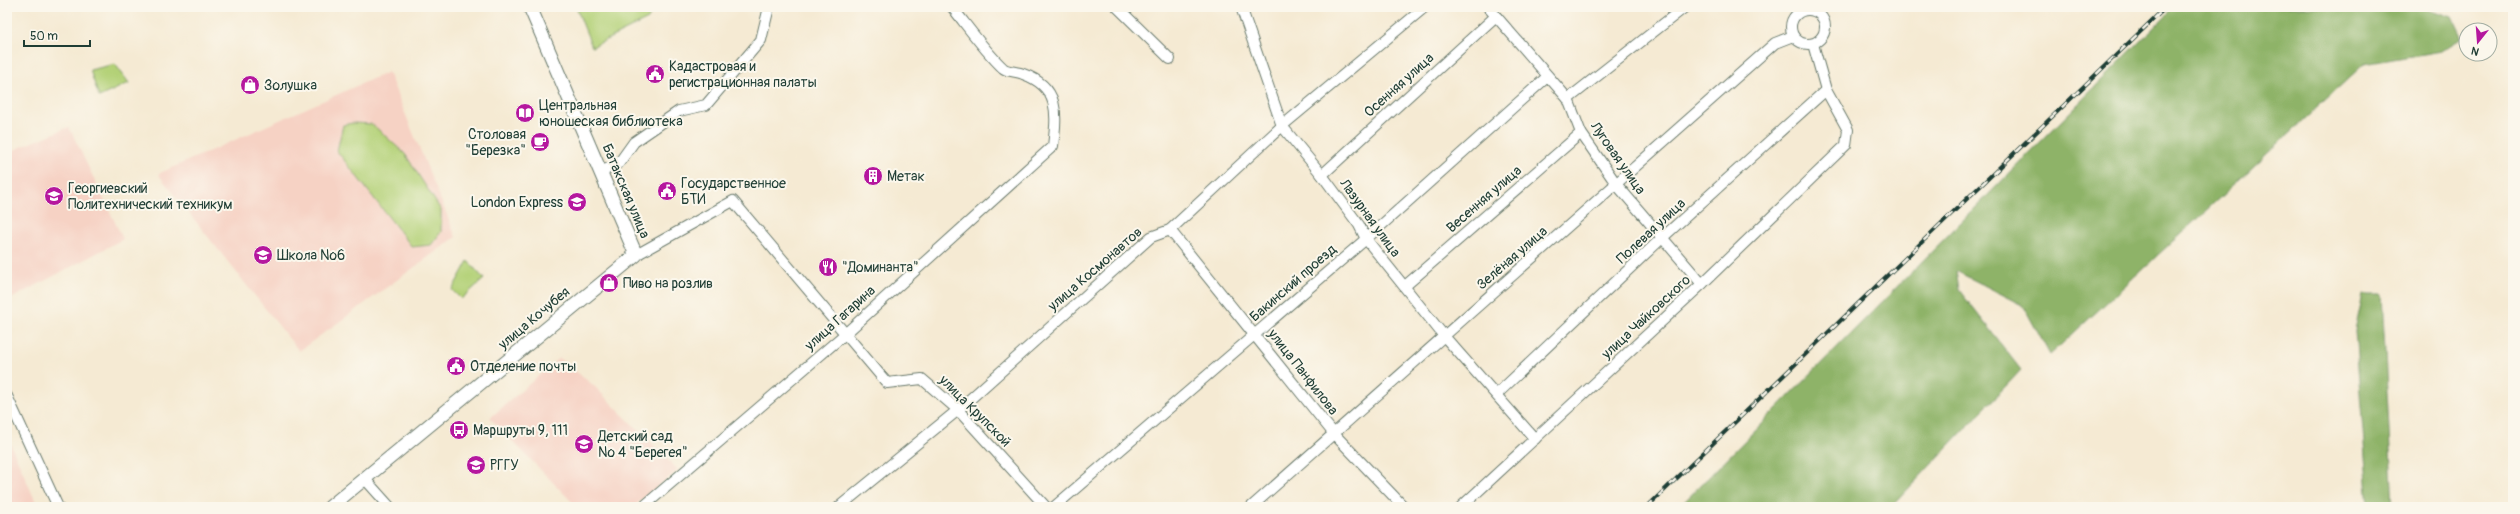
<svg xmlns="http://www.w3.org/2000/svg" width="2520" height="514" font-family="Pangolin,sans-serif">
<rect width="100%" height="100%" fill="#fbf7ec"/>
<filter id="ink" filterUnits="userSpaceOnUse"><feTurbulence type="fractalNoise" baseFrequency=".025" numOctaves="2"/><feDisplacementMap in="SourceGraphic" scale="8" xChannelSelector="R" yChannelSelector="G"/><feConvolveMatrix kernelMatrix="1 2 1 2 8 2 1 2 1" color-interpolation-filters="sRGB"/></filter>
<filter id="wash" filterUnits="userSpaceOnUse"><feTurbulence type="fractalNoise" baseFrequency=".012" numOctaves="4" result="noise"/><feDisplacementMap in="SourceGraphic" scale="16" xChannelSelector="R" yChannelSelector="G"/><feGaussianBlur stdDeviation="0.9" result="paint"/><feColorMatrix in="noise" values="0 0 0 0 0 0 0 0 0 0 0 0 0 0 0 0 0 1.4 0 .05"/><feComposite in="paint" operator="in"/></filter>
<g filter="url(#wash)">
<rect width="100%" height="100%" fill="#f5ead3"/>
<g fill="#f6d2c4">
<path d="M388,72L456,237L299,351L158,174Z"/>
<path d="M69,127L123,239L7,301V153Z"/>
<path d="M559,358L593,385L678,470L633,507H577L490,418Z"/>
<path d="M10,443L38,507H7V444Z"/>
</g>
<g fill="#b3d177" stroke="#698756">
<path d="M576,7H654L648,19L592,47Z"/>
<path d="M115,64L129,83L99,97L90,70Z"/>
<path d="M353,123L372,124L405,154L441,210V232L431,245L412,247L337,151L343,125Z"/>
<path d="M468,261L484,279L461,299L452,290Z"/>
</g>
<g fill="#8eb368" stroke="#56784e">
<path d="M2174,7H2422L2452,17L2462,38L2441,51L2364,64L2050,355L2023,305L1956,271L1959,290L2021,370L1891,507H1679Z"/>
<path d="M2363,294H2382L2393,507H2369L2355,331Z"/>
</g>
</g>
<g filter="url(#ink)">
<g fill="none" stroke-linecap="round" stroke-linejoin="round">
<g stroke="#6a7a6c" stroke-width="12">
<g id="minor">
<path d="M1117,7L1170,59"/>
<path d="M1241,7L1282,126L1322,175L1359,225L1366,239L1444,336L1535,439"/>
<path d="M1488,7L1568,99L1581,133L1617,185L1702,284"/>
<circle cx="1808" cy="27" r="17"/>
<path d="M1568,99L1685,7"/>
<path d="M601,172L619,163L634,142L679,111L706,105L761,40L769,7"/>
<path d="M1322,175L1496,16"/>
<path d="M1170,230L1334,434L1404,507"/>
<path d="M636,255L733,201L887,383L922,379L958,410L1046,507"/>
<path d="M1405,286L1581,133"/>
<path d="M1497,394L1662,238L1826,90"/>
<path d="M7,396L58,507"/>
<path d="M364,478L390,507"/>
<path d="M643,507L845,334L1053,146C1057,114 1060,87 1023,74C1017,71 1007,72 1003,68C984,50 968,27 952,7"/>
<path d="M839,507L958,410L1151,237L1170,230L1282,126L1425,7"/>
<path d="M1054,507L1366,239L1547,77"/>
<path d="M1251,507L1775,43L1793,36"/>
<path d="M1461,507L1702,284L1846,145L1848,130L1826,90L1813,44"/>
</g>
</g>
<g stroke="#6a7a6c" stroke-width="15">
<path id="major" d="M330,507L636,255L530,7"/>
</g>
<use href="#minor" stroke="#fff" stroke-width="10"/>
<use href="#major" stroke="#fff" stroke-width="13"/>
<g stroke="#1f3d34" stroke-width="4">
<path id="rail" d="M1647,507L2166,7"/>
</g>
<use href="#rail" stroke="#fbf7ec" stroke-width="2.5" stroke-dasharray="8" stroke-linecap="butt"/>
</g>
</g>
<defs>
<g id="civic-disc" transform="scale(1)"><circle r="9.5" fill="#b5179e" stroke="#fbf7ec"/><path d="M-.6-6.5H3V-4.5H.6V-3L4-1V1h2V6H-6V1h2V-1L-.6-3ZM-1.2 2.5V6h2.4V2.5Z" fill="#fff"/></g>
<g id="shop-disc" transform="scale(1)"><circle r="9.5" fill="#b5179e" stroke="#fbf7ec"/><path d="M-5-2.5h2.3a2.7 3.5 0 0 1 5.4 0H5L5.5 6h-11ZM-1.5-2.5h3a1.5 2.3 0 0 0-3 0Z" fill="#fff"/></g>
<g id="library-disc" transform="scale(1)"><circle r="9.5" fill="#b5179e" stroke="#fbf7ec"/><path d="M-6-4Q-3-5.5-.7-3.5V5Q-3 3-6 4ZM6-4Q3-5.5 .7-3.5V5Q3 3 6 4Z" fill="#fff"/></g>
<g id="cafe-disc" transform="scale(1)"><circle r="9.5" fill="#b5179e" stroke="#fbf7ec"/><path d="M-5.5-4.5H6V0H3Q3 3.5 0 3.5H-2.5Q-5.5 3.5-5.5 0ZM3-3.2v2h1.7v-2ZM-6 4.5H4V6H-6Z" fill="#fff"/></g>
<g id="building-disc" transform="scale(1)"><circle r="9.5" fill="#b5179e" stroke="#fbf7ec"/><path d="M-4-6H4V6H1V3H-1V6H-4ZM-2.5-4.3h1.7v1.8h-1.7ZM.8-4.3h1.7v1.8H.8ZM-2.5-1h1.7V.8h-1.7ZM.8-1h1.7V.8H.8Z" fill="#fff"/></g>
<g id="university-disc" transform="scale(1)"><circle r="9.5" fill="#b5179e" stroke="#fbf7ec"/><path d="M0-5L7-2L0 1L-7-2ZM-4 1L0 2.5L4 1V4Q0 6-4 4Z" fill="#fff"/></g>
<g id="school-disc" transform="scale(1)"><circle r="9.5" fill="#b5179e" stroke="#fbf7ec"/><path d="M0-5L7-2L0 1L-7-2ZM-4 1L0 2.5L4 1V4Q0 6-4 4Z" fill="#fff"/></g>
<g id="restaurant-disc" transform="scale(1)"><circle r="9.5" fill="#b5179e" stroke="#fbf7ec"/><path d="M-5-6h1v4h1v-4h1v4h1v-4h1v5L-1.5 .5V6h-2V.5L-5-1ZM5-6V6H3V1.5H1.5Q1.5-4 5-6Z" fill="#fff"/></g>
<g id="bus-disc" transform="scale(1)"><circle r="9.5" fill="#b5179e" stroke="#fbf7ec"/><path d="M-5-6H5V4H4V6H2V4H-2V6H-4V4H-5ZM-3.5-4V0h7V-4ZM-3.5 1.2v1.5H-2V1.2ZM2 1.2v1.5H3.5V1.2Z" fill="#fff"/></g>
</defs>
<g fill-rule="evenodd">
<use href="#civic-disc" x="655" y="74"/>
<use href="#shop-disc" x="250" y="85"/>
<use href="#library-disc" x="525" y="113"/>
<use href="#cafe-disc" x="540" y="142"/>
<use href="#building-disc" x="873" y="176"/>
<use href="#civic-disc" x="667" y="191"/>
<use href="#university-disc" x="54" y="196"/>
<use href="#school-disc" x="577" y="202"/>
<use href="#school-disc" x="263" y="255"/>
<use href="#restaurant-disc" x="828" y="267"/>
<use href="#shop-disc" x="609" y="283"/>
<use href="#civic-disc" x="456" y="366"/>
<use href="#bus-disc" x="459" y="430"/>
<use href="#school-disc" x="584" y="444"/>
<use href="#university-disc" x="476" y="465"/>
</g>
<g text-anchor="middle" dominant-baseline="central" stroke-width="4" stroke-linejoin="round" paint-order="stroke">
<g font-size="14" fill="#1f3d34" stroke="#fbf7ec" text-anchor="start">
<text x="669" y="66">Кадастровая и<tspan x="669" dy="16">регистрационная палаты</tspan></text>
<text x="264" y="85">Золушка</text>
<text x="539" y="105">Центральная<tspan x="539" dy="16">юношеская библиотека</tspan></text>
<text x="526" y="134" text-anchor="end">Столовая<tspan x="526" dy="16">"Березка"</tspan></text>
<text x="887" y="176">Метак</text>
<text x="681" y="183">Государственное<tspan x="681" dy="16">БТИ</tspan></text>
<text x="68" y="188">Георгиевский<tspan x="68" dy="16">Политехнический техникум</tspan></text>
<text x="563" y="202" text-anchor="end">London Express</text>
<text x="277" y="255">Школа №6</text>
<text x="842" y="267">"Доминанта"</text>
<text x="623" y="283">Пиво на розлив</text>
<text x="470" y="366">Отделение почты</text>
<text x="473" y="430">Маршруты 9, 111</text>
<text x="598" y="436">Детский сад<tspan x="598" dy="16">№ 4 "Берегея"</tspan></text>
<text x="490" y="465">РГГУ</text>
</g>
<g font-size="14" fill="#1f3d34" stroke="#fbf7ec">
<text transform="translate(1399 85) rotate(-42)">Осенняя улица</text>
<text transform="translate(1618 158) rotate(55)">Луговая улица</text>
<text transform="translate(626 191) rotate(67)">Батакская улица</text>
<text transform="translate(1484 199) rotate(-41)">Весенняя улица</text>
<text transform="translate(1370 218) rotate(54)">Лазурная улица</text>
<text transform="translate(1651 231) rotate(-43)">Полевая улица</text>
<text transform="translate(1512 258) rotate(-41)">Зелёная улица</text>
<text transform="translate(1095 269) rotate(-41)">улица Космонавтов</text>
<text transform="translate(1293 283) rotate(-41)">Бакинский проезд</text>
<text transform="translate(1646 317) rotate(-43)">улица Чайковского</text>
<text transform="translate(534 318) rotate(-40)">улица Кочубея</text>
<text transform="translate(840 318) rotate(-42)">улица Гагарина</text>
<text transform="translate(1303 372) rotate(52)">улица Панфилова</text>
<text transform="translate(975 411) rotate(45)">улица Крупской</text>
</g>
</g>
<rect width="2520" height="514" fill="none" stroke="#fbf7ec" stroke-width="24"/>
<g transform="translate(2478 42) rotate(197)"><circle r="19" fill="#fbf7ec" stroke="#a3ada2"/>
<path d="M0-3L7 15L0 10L-7 15Z" fill="#b5179e"/>
<text y="-6" font-size="11" font-weight="bold" text-anchor="middle" fill="#1f3d34">N</text>
</g>
<path d="M24 40v6h66v-6" fill="none" stroke="#1f3d34" stroke-width="2"/>
<text x="30" y="40" font-size="12" fill="#1f3d34" stroke="#fbf7ec" stroke-width="3" paint-order="stroke">50 m</text>
</svg>
